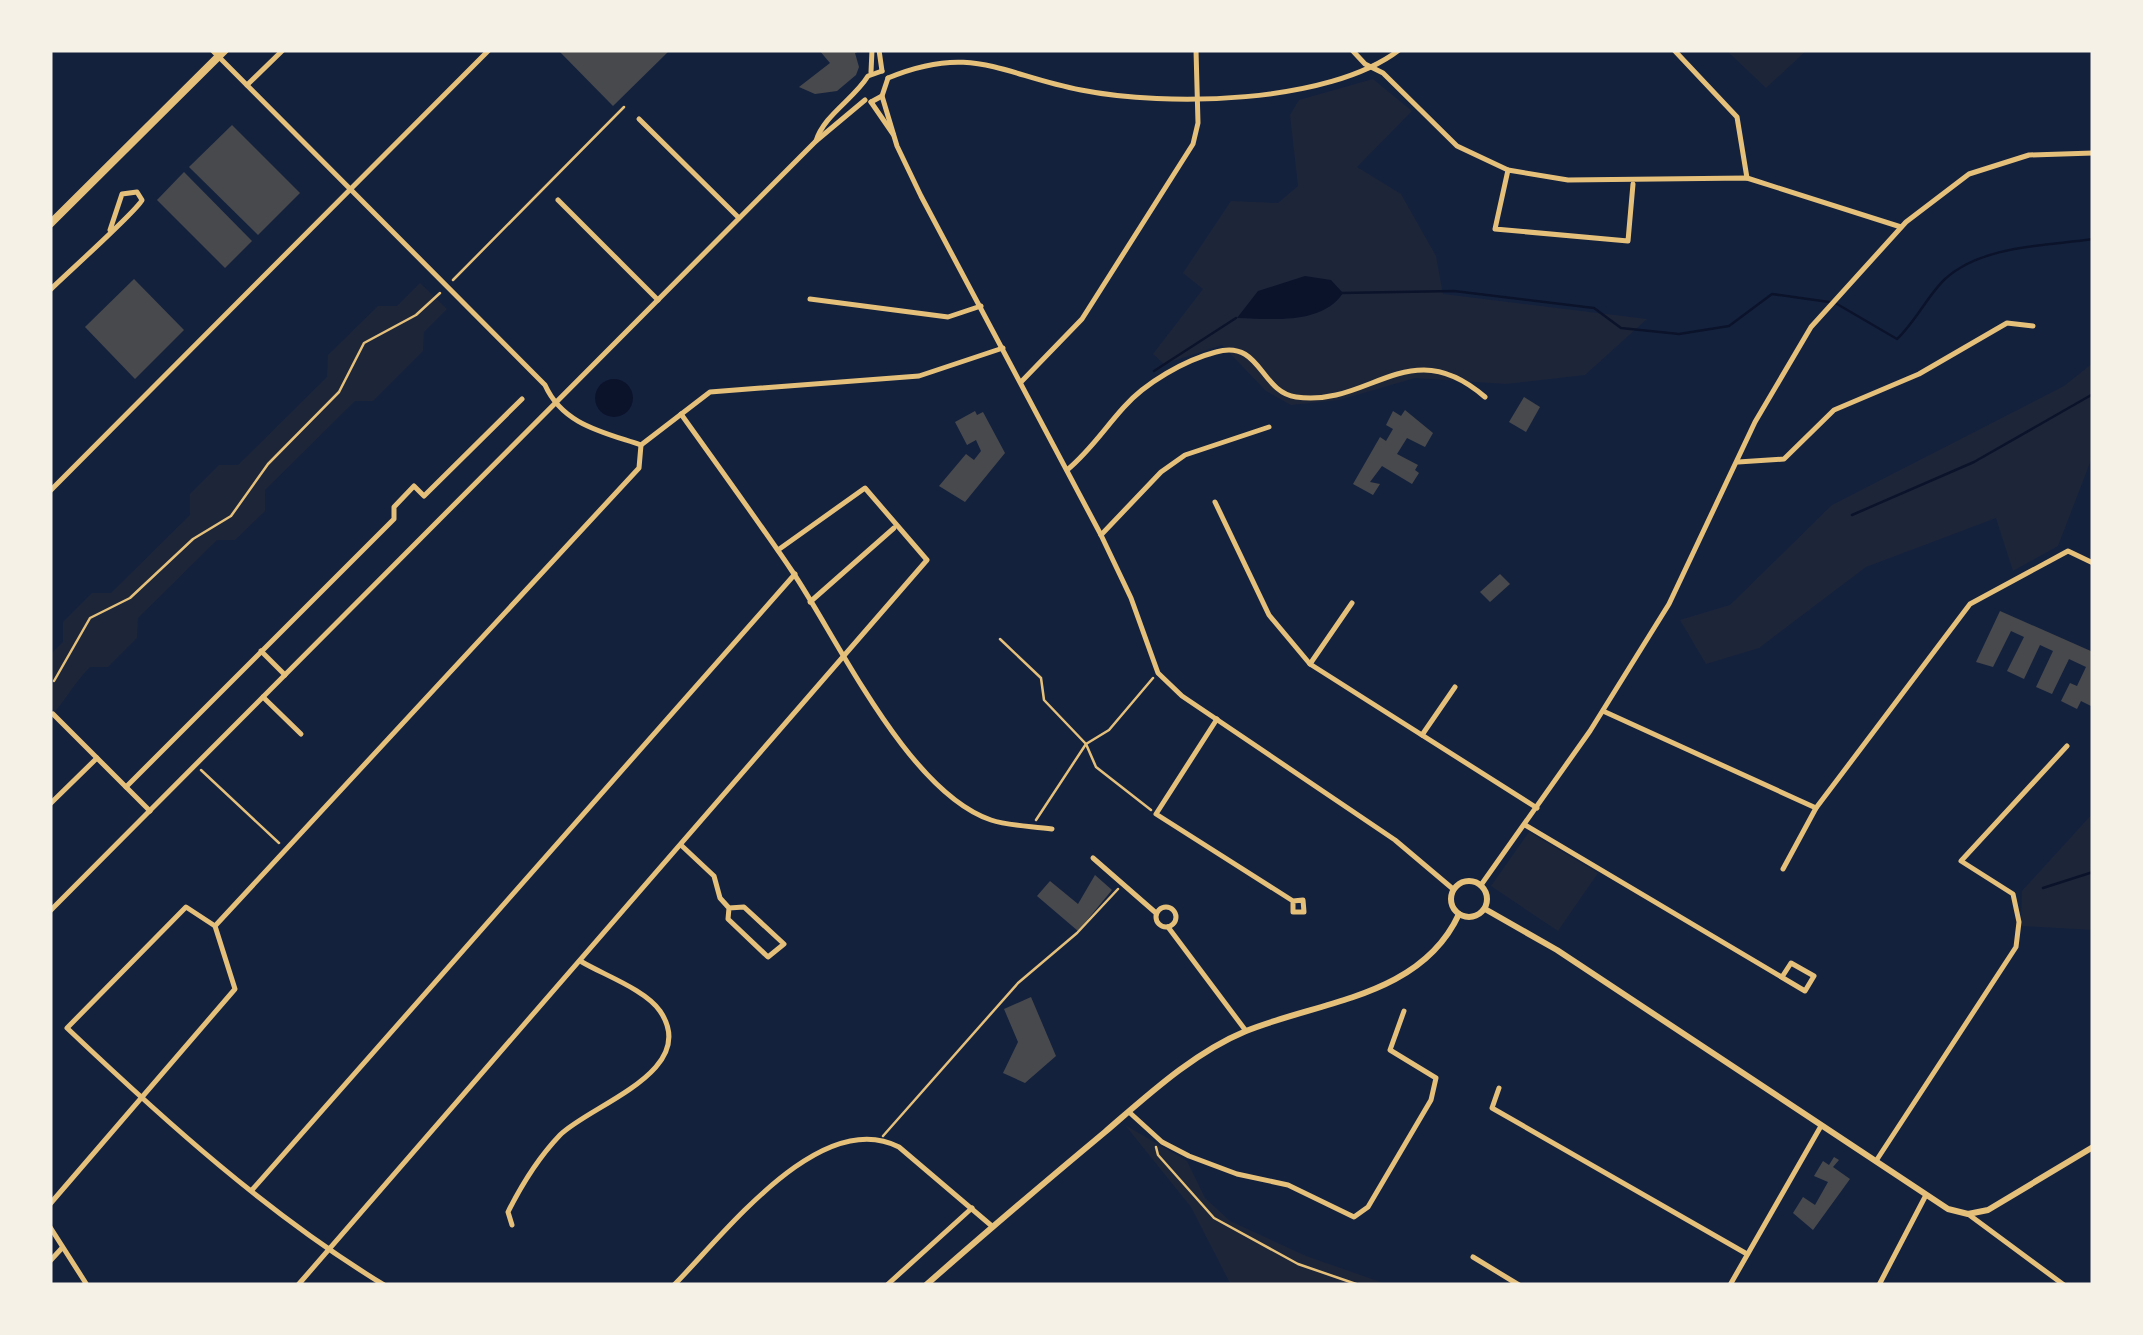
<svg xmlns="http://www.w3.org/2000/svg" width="2143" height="1335" font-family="Overpass,sans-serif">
<rect width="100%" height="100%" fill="#14213d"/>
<g fill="#1d2539">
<path d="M1726,50H1807L1766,88Z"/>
<path d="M1373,79L1412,111L1357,167L1401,194L1436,256L1443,294L1647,319L1585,375L1506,384L1415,378L1339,400L1291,405L1266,391L1222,345L1164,364L1153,354L1203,289L1183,273L1231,201L1278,203L1298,186L1290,115L1299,100Z"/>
<path d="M420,283L447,309L424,332L423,351L373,401H355L265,490V511L235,540H217L138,618L137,638L108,667H90C73,684 65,702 50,717V655L63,642V622L92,593H111L190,515V494L219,465H238L327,377L328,355L378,306H397Z"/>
<path d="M2093,363V455L2058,546L2013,571L1996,518L1866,567L1759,648L1706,664L1680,620L1730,605L1832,505L2064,386Z"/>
<path d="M2093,813V930L2021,926L2022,891Z"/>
<path d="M1529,832L1598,873L1558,931L1491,886Z"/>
<path d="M1125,1125L1187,1161L1205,1198L1230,1221L1306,1256L1389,1285H1231L1191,1207Z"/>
</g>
<g fill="#0b132b">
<path d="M1305,276L1331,280L1343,293C1322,325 1272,319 1237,318L1258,291Z"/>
<circle cx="614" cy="398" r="19"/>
</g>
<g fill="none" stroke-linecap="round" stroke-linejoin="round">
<g stroke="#0b132b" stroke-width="2.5">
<path d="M1341,293L1454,291L1594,308L1621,328L1679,334L1729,326L1772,294L1829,302"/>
<path d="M1837,304L1897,339C1916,321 1928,295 1945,279C1982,245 2046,246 2093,239"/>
<path d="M1154,371L1236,318"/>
<path d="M1852,515L1974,462L2093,394"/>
<path d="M2043,888L2093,872"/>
</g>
</g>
<g fill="#48494c">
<path d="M558,50H670L613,106Z"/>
<path d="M819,50H863L855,53L859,67L856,75L837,91L815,94L799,87L830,63Z"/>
<path d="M232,125L300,193L258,235L189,167Z"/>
<path d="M184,172L252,241L225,268L157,200Z"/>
<path d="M134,279L184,330L135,379L85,327Z"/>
<path d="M1524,397L1540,407L1526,432L1509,422Z"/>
<path d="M1405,410L1433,433L1425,447L1407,438L1397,454L1418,465L1415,470L1419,473L1412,484L1382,466L1370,482L1380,484L1373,495L1353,484L1380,437L1386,441L1393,429L1386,425L1393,411L1401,416Z"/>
<path d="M975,411L977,415L983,412L1005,453L965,502L939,486L966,454L974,460L981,451L976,440L967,445L955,422Z"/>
<path d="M1500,574L1510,584L1490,602L1480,592Z"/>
<path d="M2000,611L2093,652V707L2081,701L2077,709L2061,701L2070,683L2077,686L2086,667L2069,659L2052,694L2036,687L2053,651L2040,645L2024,679L2007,671L2024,637L2011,631L1993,667L1976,662Z"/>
<path d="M1095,875L1112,890L1078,931L1037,896L1050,881L1078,904Z"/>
<path d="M1031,997L1056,1056L1025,1083L1003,1073L1018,1042L1004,1009Z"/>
<path d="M1834,1157L1839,1160L1833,1167L1850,1179L1813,1230L1793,1213L1803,1197L1815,1205L1828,1182L1814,1176L1823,1161L1829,1165Z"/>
</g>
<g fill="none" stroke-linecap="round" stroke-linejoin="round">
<g stroke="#e5c07b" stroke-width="2.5">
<path d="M453,280L624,107"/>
<path d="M1000,639L1041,678L1044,700L1086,744L1096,767L1151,810"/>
<path d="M54,681L90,618L130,598L193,539L231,516L268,464L339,392L364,343L416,315L440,293"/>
<path d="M201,770L279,843"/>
<path d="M1036,820L1086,744L1109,730L1153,678"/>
<path d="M883,1136L1018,983L1077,933L1118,889"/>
<path d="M1156,1147L1158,1155L1214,1218L1298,1264L1359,1285"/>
</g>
<g stroke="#e5c07b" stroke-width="5">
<path d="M212,50L545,385C563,425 603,432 641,445L710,392L919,376L1003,348"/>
<path d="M879,50L882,71"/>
<path d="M1352,50L1365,64L1383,73L1457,146L1508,170L1568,180L1747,178L1901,227"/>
<path d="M1674,50L1737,117L1747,178"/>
<path d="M871,72L872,50"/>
<path d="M888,78C973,43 1002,75 1081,90C1166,107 1329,104 1399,50"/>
<path d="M247,85L283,50"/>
<path d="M882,96L897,146L921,196L1101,535L1131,598L1158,673L1182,696L1395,840L1453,889"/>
<path d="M871,102L893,134"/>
<path d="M871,102L882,96L888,78"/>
<path d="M639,119L739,218"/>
<path d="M816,141C824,115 854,99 868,76L882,71"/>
<path d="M1508,170L1495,229L1628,241L1633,184"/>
<path d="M558,200L658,300"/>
<path d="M50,290C65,275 138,210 142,200L137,192L122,194L110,230"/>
<path d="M810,299L948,317L981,306"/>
<path d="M1021,382L1082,319L1193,144L1198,123L1196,50"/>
<path d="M681,414C718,466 756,518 792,571C838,639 908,792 991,820C1009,826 1032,826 1052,829"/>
<path d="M1738,462L1784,459L1834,410L1919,374L2007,323L2033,326"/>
<path d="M1067,470C1090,451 1104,429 1124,407C1145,383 1185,360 1216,352C1261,339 1260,392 1296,397C1370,408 1409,331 1485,397"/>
<path d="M50,491L489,50"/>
<path d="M1215,502L1269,615L1310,664L1537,808"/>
<path d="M1101,535L1161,472L1185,455L1269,427"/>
<path d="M810,602L894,528"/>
<path d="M261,651L285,675"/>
<path d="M1310,664L1352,603"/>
<path d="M263,697L301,734"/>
<path d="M1603,711L1816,808"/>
<path d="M53,714L97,758"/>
<path d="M1217,719L1156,814L1293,901L1303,900L1304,912H1293V901"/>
<path d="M1422,735L1455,687"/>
<path d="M126,787L394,519V507L414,486L424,496L522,399"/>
<path d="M50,804L97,758L150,811"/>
<path d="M1525,825L1805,991L1814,976L1791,963L1782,977"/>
<path d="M682,846L714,876L720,898L729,908L728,919L768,957L784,944L744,907L729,908"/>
<path d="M1093,858L1156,913"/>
<path d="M1783,869L1816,808L1970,604L2068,551L2093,563"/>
<path d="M1481,885L1590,731L1669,604L1755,422L1811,327L1906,222L1969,174L2029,155L2093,153"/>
<circle cx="1166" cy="917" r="10"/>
<path d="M50,911L816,141L865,100"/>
<path d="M215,926L186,907L67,1028C166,1122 268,1214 384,1285"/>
<path d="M1168,927L1246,1031"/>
<path d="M1499,1088L1492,1108L1747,1254"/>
<path d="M1129,1112L1162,1142L1189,1156L1237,1174L1288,1185L1354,1217L1368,1207L1431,1100L1436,1078L1390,1050L1404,1011"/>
<path d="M1876,1161L2016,947L2019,922L2013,894L1961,861L2067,746"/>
<path d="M252,1190L795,574"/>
<path d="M50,1204L235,989L215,926L639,468L641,445"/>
<path d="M1968,1214L2064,1285"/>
<path d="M512,1225L508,1212C522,1184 538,1158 560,1135C590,1105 701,1071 660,1011C646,990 604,975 582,962"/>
<path d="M50,1227L87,1285"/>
<path d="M1473,1257L1519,1285"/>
<path d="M50,1261L62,1248"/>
<path d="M298,1285L927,560L865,488L778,550"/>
<path d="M674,1285C723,1236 820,1106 899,1147L993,1227"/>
<path d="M887,1285L972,1208"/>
<path d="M1730,1285L1821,1126"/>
<path d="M1879,1285L1926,1195"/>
</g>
<g stroke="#e5c07b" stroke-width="6">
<circle cx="1469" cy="899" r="18"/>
<path d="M1485,909L1557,950L1948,1209L1968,1214L1988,1210L2093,1147"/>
<path d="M926,1285C985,1233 1045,1182 1105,1132C1148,1095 1193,1053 1246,1031C1320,1001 1421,997 1459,914"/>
</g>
<path stroke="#e5c07b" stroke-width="8" d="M50,224L225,50"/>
</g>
<rect width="2143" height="1335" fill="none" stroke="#f6f1e7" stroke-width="105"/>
</svg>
